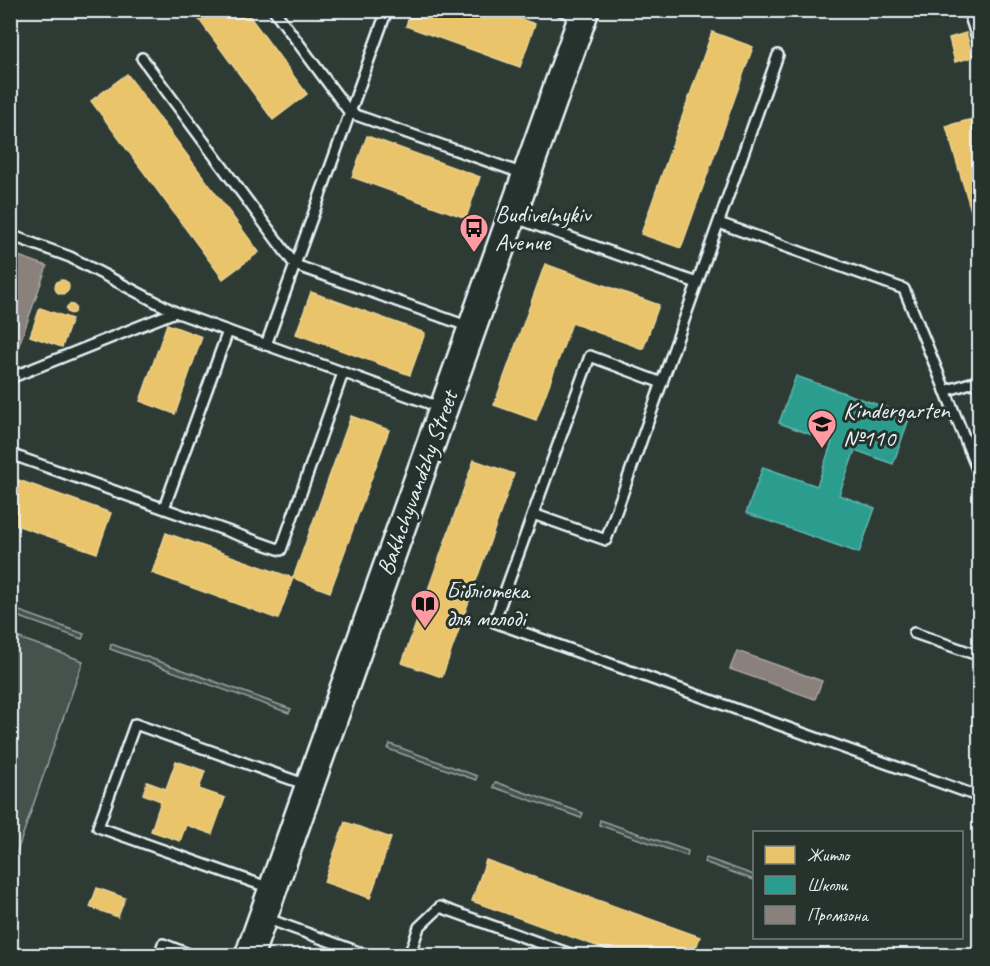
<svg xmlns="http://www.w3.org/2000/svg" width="990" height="966" font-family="Caveat,sans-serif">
<rect width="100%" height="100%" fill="#2e3b35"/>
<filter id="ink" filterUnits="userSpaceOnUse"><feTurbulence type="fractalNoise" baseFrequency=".0167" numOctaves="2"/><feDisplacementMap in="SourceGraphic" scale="12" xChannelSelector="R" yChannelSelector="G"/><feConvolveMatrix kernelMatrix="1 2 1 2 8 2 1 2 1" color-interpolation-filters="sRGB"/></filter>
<g filter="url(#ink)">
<g fill="#45524e" stroke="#96a2a3" stroke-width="1.5">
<path d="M11,608L84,634L82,639L11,614Z"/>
<path d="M11,635L83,661L11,869L10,635Z"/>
<path d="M111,644L291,709L289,713L110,649Z"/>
<path d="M390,744L477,776L476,780L388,749Z"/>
<path d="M495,782L583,813L581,818L493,787Z"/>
<path d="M600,820L688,851L687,856L599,825Z"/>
<path d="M706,858L754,875V880L704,862Z"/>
</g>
<g fill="#e9c46a" stroke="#e9d295" stroke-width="1.5">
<path d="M192,10H245L307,94L273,120Z"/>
<path d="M411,10H495L535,24L520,67L406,26Z"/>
<path d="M712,32L753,47L681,248L641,234Z"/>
<path d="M966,33L973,57L955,62L949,38Z"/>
<path d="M127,74L259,252L223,279L91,101Z"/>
<path d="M980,117V241L946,126Z"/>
<path d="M367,136L480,177L466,218L352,177Z"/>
<path d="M545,264L659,305L643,349L572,323L536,420L494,405Z"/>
<circle cx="62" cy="287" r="7"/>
<path d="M311,292L425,333L410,375L296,334Z"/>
<circle cx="71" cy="309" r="4.5"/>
<path d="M40,308L72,319L62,347L30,336Z"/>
<path d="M167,324L202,337L175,414L140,401Z"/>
<path d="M351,416L389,430L330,592L293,578Z"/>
<path d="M474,460L514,474L442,677L402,663Z"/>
<path d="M10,477L111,513L97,553L10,523Z"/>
<path d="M166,533L293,578L278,619L152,573Z"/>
<path d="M176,761L205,771L199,789L225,798L212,834L186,825L180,841L151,831L161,801L143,794L147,782L166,789Z"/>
<path d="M345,822L391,838L370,898L324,882Z"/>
<path d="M486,860L700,937L693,956H624L472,901Z"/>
<path d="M97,888L125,898L118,917L90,907Z"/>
</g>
<path fill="#2a9d8f" stroke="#63b6ae" stroke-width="1.5" d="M796,376L910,416L893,464L855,450L839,495L875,508L859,553L746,513L763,467L817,486L832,442L779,423Z"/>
<g fill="#8a817c" stroke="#a6a3a1" stroke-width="1.5">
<path d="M10,253L47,266L13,362L10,361Z"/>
<path d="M737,651L822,681L815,699L730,669Z"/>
</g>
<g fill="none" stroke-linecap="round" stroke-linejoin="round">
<g stroke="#e8f1f8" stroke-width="14">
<g id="lane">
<path d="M274,10L350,113L524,174"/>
<path d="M560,10L580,18"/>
<path d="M968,10L980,47"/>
<path d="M142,58L295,265L470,327"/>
<path d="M513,217L697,283"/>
<path d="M719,223L904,289L980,476"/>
<path d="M10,235L70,257L175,312L442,408"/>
<path d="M266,345L387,10"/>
<path d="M10,378L175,312"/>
<path d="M662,383L590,356L494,622L980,797"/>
<path d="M945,391L980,380"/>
<path d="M10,454L281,550L343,373"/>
<path d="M164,508L228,331"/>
<path d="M533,514L606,540L778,55"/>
<path d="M914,633L980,656"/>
<path d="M270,888L98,827L135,724L307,785"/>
<path d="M265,918L370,956"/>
<path d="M159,956L163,944L194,956"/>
<path d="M409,956L419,927L440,907L576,956"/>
</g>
</g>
<g stroke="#e8f1f8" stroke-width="32">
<path id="secondary" d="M249,956L585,10"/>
</g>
<use href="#lane" stroke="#26332d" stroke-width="9"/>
<use href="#secondary" stroke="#26332d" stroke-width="27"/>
</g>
</g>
<defs>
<g id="bus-pin" transform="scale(1.5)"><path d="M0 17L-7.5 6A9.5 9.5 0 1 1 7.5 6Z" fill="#ff9aa2" stroke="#26332d"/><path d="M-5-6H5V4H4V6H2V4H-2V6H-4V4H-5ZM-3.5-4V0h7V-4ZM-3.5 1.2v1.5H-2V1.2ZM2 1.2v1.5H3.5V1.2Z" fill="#111"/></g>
<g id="school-pin" transform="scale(1.5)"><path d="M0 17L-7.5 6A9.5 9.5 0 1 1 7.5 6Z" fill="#ff9aa2" stroke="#26332d"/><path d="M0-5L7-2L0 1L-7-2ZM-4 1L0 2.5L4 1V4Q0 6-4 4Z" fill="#111"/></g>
<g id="library-pin" transform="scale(1.5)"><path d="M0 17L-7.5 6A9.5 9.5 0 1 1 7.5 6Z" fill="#ff9aa2" stroke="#26332d"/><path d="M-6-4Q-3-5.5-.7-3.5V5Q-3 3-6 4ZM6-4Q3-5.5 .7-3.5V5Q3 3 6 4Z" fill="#111"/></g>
</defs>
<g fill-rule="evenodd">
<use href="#bus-pin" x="474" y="228"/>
<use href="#school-pin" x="822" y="424"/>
<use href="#library-pin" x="425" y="604"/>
</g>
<g text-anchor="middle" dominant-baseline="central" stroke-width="6" stroke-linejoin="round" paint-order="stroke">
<g font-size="24" fill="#e8f1f8" stroke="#26332d" text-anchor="start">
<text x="495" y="214">Budivelnykiv<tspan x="495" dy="28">Avenue</tspan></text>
<text x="843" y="410">Kindergarten<tspan x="843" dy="28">№110</tspan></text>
<text x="446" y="590">Бібліотека<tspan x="446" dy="28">для молоді</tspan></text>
</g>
<g font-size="24" fill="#e8f1f8" stroke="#26332d">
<text transform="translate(417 483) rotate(-70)">Bakhchyvandzhy Street</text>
</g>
</g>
<rect width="990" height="966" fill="none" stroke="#26332d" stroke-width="36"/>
<rect x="18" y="18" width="954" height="930" fill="none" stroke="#e8f1f8" stroke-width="2" filter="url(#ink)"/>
<rect x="753" y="831" width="210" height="108" fill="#26332d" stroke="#747f7e" stroke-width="1.5"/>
<rect x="765" y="846" width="30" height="18" fill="#e9c46a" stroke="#747f7e" stroke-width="1.5"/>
<text x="807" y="861" font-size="18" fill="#e8f1f8">Житло</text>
<rect x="765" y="876" width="30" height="18" fill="#2a9d8f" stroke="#747f7e" stroke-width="1.5"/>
<text x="807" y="891" font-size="18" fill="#e8f1f8">Школи</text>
<rect x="765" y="906" width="30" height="18" fill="#8a817c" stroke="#747f7e" stroke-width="1.5"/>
<text x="807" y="921" font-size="18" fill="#e8f1f8">Промзона</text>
</svg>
